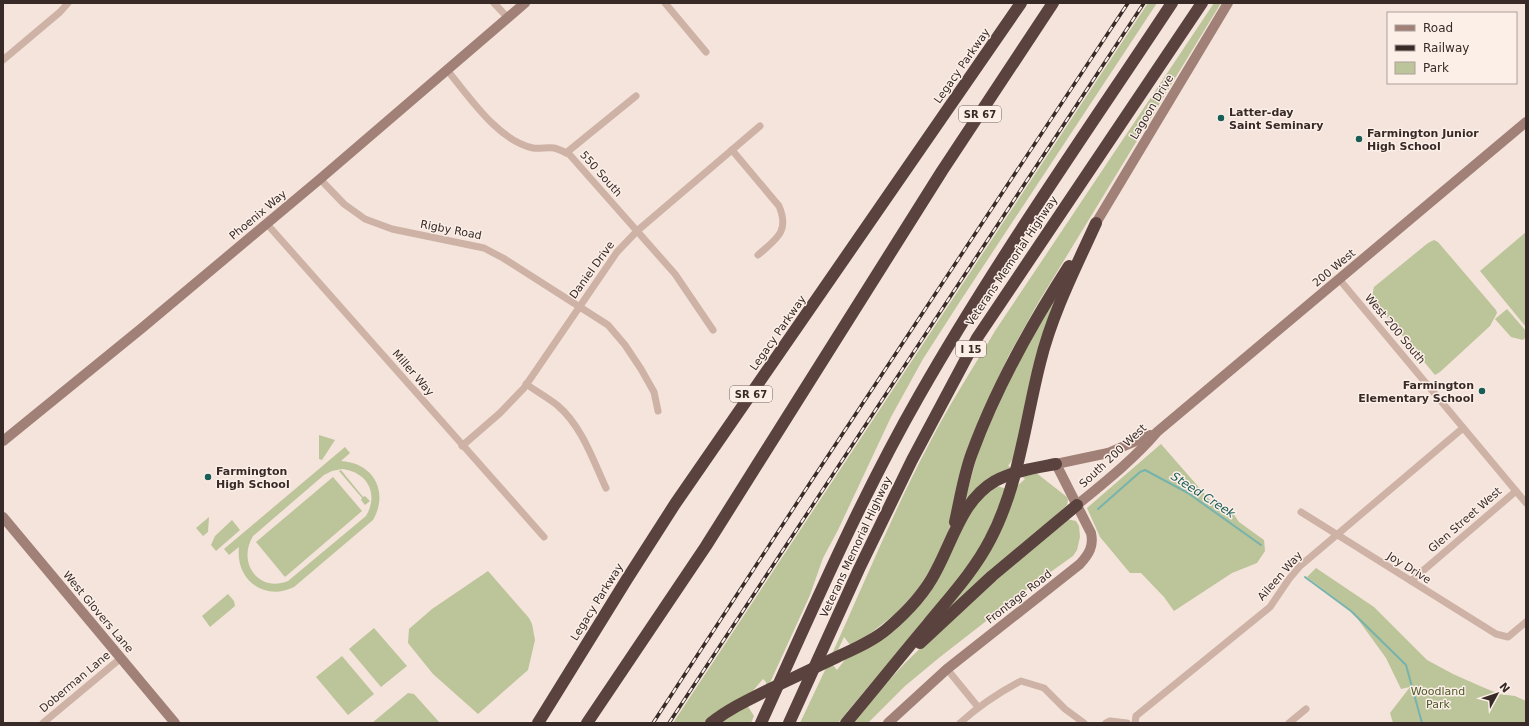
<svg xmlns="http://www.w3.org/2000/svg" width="1529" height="726" font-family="'DejaVu Sans',sans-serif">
<rect width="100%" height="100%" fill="#f4e4db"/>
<g fill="#bcc499" fill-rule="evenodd">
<path d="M1148,3H1157L959,303L923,359L891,417L838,530L823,558L810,595L769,685L766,686V682L763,679L751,693L704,723H673Z"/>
<path d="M1214,3H1221L1038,303L1008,357L989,400L947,536L936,560L917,591L895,614L867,636L851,646L844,637L837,652L832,654C864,584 893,512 929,444C949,405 973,368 995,331Z"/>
<path d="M1526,232V327L1480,271Z"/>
<path d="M1434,240L1438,242L1496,310L1497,313L1490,326L1440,372L1435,375L1377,305L1372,296L1374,287L1428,243Z"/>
<path d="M1068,269L1015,456L1008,466L1012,468L963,507L979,449L1000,394Z"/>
<path d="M1507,309L1526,331V337L1523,340L1511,337L1495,319Z"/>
<path d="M319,435L335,440L322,460L319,459Z"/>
<path d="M1161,444L1209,499L1226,511L1230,509L1239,522L1264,540L1265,551L1257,563L1232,573L1174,611L1164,597L1141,573H1130L1100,537L1087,508Z"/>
<path d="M345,447L350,453L341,461C374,463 389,492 373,520L294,587C264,602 235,579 239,547L229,555L224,549ZM342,469C368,472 379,494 366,516L288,581C258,593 237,562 253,536L324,475L332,471Z"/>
<path d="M341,470L363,497L365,496L370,501L365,505L361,500L362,498L339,471Z"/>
<path d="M1035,472L1067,497L1068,500L1067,505L929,629L951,601L1016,487L1025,479L1021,476Z"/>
<path d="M333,477L362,511L285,577L256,542Z"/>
<path d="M994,485L1007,489L982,544L959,578L838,723H800L827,666L832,664L837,670L847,657L884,636L965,523L975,506Z"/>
<path d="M209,517L208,532L203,536L196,528Z"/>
<path d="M1067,519L1076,521L1079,526L1080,537L1077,550L1073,556L1035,583L940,657L905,686L868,723H850L905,663L970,600Z"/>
<path d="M232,520L240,530L216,551L211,545L215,536Z"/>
<path d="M1316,568L1374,607L1427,660L1453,674L1480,686L1499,694L1515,696L1526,701V723H1393L1390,713L1410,687L1401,689L1386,658L1352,611L1307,577Z"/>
<path d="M488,571L529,618L532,624L535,640L528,670L478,714L433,674L408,643L409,629L432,609Z"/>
<path d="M228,594L234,601L235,606L210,627L202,616Z"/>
<path d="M374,628L407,666L381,687L349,649Z"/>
<path d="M342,656L374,694L348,715L316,677Z"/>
<path d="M408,693L414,694L440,723H372Z"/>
<path d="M747,705L754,716L751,723H717Z"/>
</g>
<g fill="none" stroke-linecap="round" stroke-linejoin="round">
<g stroke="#77b3ad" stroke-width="2">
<path d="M1098,509L1140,472L1145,470L1188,493L1261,545"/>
<path d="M1305,577L1351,611L1406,665L1422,723"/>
</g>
<g stroke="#cdb2a5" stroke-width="7">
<path d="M494,3L508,18"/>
<path d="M665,3L706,52"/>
<path d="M3,60L60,12L68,3"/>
<path d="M447,70C469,96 497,140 533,148C540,149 547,147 554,148C559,149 564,152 569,154L675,274L713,330"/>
<path d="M732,150L779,206C790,232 776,239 758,255"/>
<path d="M566,153L636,96"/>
<path d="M320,179L344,204L365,219L392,229L484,248L503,258L608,325L625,345L641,369L654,392L658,411"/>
<path d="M267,224L544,537"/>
<path d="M1339,279L1526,503"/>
<path d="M526,384C536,391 548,398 557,405C582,426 593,460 606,488"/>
<path d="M462,446L500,413L524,388L617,252L637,231L760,126"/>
<path d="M1301,512L1496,634L1508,637L1526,622"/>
<path d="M1411,581L1516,491"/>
<path d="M947,669L978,707"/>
<path d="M43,723L121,658"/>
<path d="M960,723C979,706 998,693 1021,681L1044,688L1065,709L1084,723"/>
<path d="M1106,723L1110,721L1127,723"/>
<path d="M1135,723L1136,716L1270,607L1289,579L1300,566L1463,428"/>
<path d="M1289,723L1306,709"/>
</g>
<g stroke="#a18077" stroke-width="10">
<path d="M1096,223L1228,3"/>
<path d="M3,441L142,328L320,179L525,3"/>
<path d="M1077,505C1105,482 1134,459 1157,432L1526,122"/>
<path d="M3,517L175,723"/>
<path d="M888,723L947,669L1080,564C1089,554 1094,546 1091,533L1056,464L1108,453L1150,435"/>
</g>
<g stroke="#5a423e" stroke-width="12">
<path d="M955,522C960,500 964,474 972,453C996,388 1031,325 1069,266"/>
<path d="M920,643L992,576L1077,505"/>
<path d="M538,723L627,579L675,504L1021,3"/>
<path d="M587,723L706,546L942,171L1053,3"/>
<path d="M711,723C730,708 752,698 774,687C795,677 816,667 837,657C854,649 873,641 887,629C906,613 925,593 936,571C953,540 962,500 995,481C1014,471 1035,468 1056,464"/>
<path d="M761,723C811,613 859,501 919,396C996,261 1086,133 1172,3"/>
<path d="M789,723L859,569L912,460L977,338L1202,3"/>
<path d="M846,723C873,691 900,657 927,625C949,598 974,571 990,540C1019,485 1025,422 1040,363C1052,314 1075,269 1096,223"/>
</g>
<g stroke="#382a27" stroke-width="3.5">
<g id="rail">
<path d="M653,723L810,483L1128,3"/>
<path d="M669,723L1144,3"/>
</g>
</g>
<use href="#rail" stroke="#fbefe8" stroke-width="2" stroke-dasharray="6" stroke-linecap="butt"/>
</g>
<g fill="#195d57" stroke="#fbefe8" stroke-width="1.5">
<circle cx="1221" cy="118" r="4"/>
<circle cx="1359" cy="139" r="4"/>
<circle cx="1482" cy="391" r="4"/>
<circle cx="208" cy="477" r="4"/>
</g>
<g text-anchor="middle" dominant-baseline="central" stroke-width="3" stroke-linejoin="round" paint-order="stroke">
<g fill="#fbefe8" stroke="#726561" stroke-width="1">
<rect x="959" y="106" width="42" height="16" rx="3"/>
<rect x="956" y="341" width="30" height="16" rx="3"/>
<rect x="730" y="386" width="42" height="16" rx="3"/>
</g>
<g font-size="10" font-weight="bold" fill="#382a27">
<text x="980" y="114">SR 67</text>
<text x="971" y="349">I 15</text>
<text x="751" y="394">SR 67</text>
</g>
<g font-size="11" fill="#382a27" stroke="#fbefe8">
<text transform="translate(962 66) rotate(-55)">Legacy Parkway</text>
<text transform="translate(1152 107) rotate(-59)">Lagoon Drive</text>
<text transform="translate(601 174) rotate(48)">550 South</text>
<text transform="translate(258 215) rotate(-40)">Phoenix Way</text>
<text transform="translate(451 230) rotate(11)">Rigby Road</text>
<text transform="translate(1012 261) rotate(-56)">Veterans Memorial Highway</text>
<text transform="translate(1334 268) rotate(-40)">200 West</text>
<text transform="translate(592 270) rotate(-54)">Daniel Drive</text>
<text transform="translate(1395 329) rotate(50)">West 200 South</text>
<text transform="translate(778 333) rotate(-55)">Legacy Parkway</text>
<text transform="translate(413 373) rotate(49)">Miller Way</text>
<text transform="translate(1113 456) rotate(-43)">South 200 West</text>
<text transform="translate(1465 520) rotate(-41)">Glen Street West</text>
<text transform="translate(856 547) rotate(-65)">Veterans Memorial Highway</text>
<text transform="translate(1409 568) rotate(32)">Joy Drive</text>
<text transform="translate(1280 576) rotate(-49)">Aileen Way</text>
<text transform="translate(1019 597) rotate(-38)">Frontage Road</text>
<text transform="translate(597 602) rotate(-58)">Legacy Parkway</text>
<text transform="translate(98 612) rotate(50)">West Glovers Lane</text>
<text transform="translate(75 682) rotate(-40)">Doberman Lane</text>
</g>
<g font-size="11" font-weight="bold" fill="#382a27" stroke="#fbefe8" text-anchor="start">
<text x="1229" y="112">Latter-day<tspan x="1229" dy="13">Saint Seminary</tspan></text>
<text x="1367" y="133">Farmington Junior<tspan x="1367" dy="13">High School</tspan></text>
<text x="1474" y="385" text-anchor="end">Farmington<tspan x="1474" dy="13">Elementary School</tspan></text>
<text x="216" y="471">Farmington<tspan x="216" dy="13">High School</tspan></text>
</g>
<g font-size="11" fill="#4e5929" stroke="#fbefe8">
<text x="1438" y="691">Woodland<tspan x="1438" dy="13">Park</tspan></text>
</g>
<g font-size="12" font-style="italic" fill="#195d57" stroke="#fbefe8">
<text transform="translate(1203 495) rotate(33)">Steed Creek</text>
</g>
</g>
<rect width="1529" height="726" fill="none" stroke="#382a27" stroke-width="8"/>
<rect x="1387" y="12" width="130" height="72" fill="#fbefe8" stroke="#ada09b"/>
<rect x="1395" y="25" width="20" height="6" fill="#a18077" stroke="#ada09b"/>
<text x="1423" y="32" font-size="12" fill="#382a27">Road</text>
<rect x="1395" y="45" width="20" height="6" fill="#382a27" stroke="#ada09b"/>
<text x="1423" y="52" font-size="12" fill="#382a27">Railway</text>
<rect x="1395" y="62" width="20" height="12" fill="#bcc499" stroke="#ada09b"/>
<text x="1423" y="72" font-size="12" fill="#382a27">Park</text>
<g transform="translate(1497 694) rotate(50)" stroke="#fbefe8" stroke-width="3" paint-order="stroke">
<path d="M0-3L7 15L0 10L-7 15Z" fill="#382a27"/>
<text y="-6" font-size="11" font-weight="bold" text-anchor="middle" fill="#382a27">N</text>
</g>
</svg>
